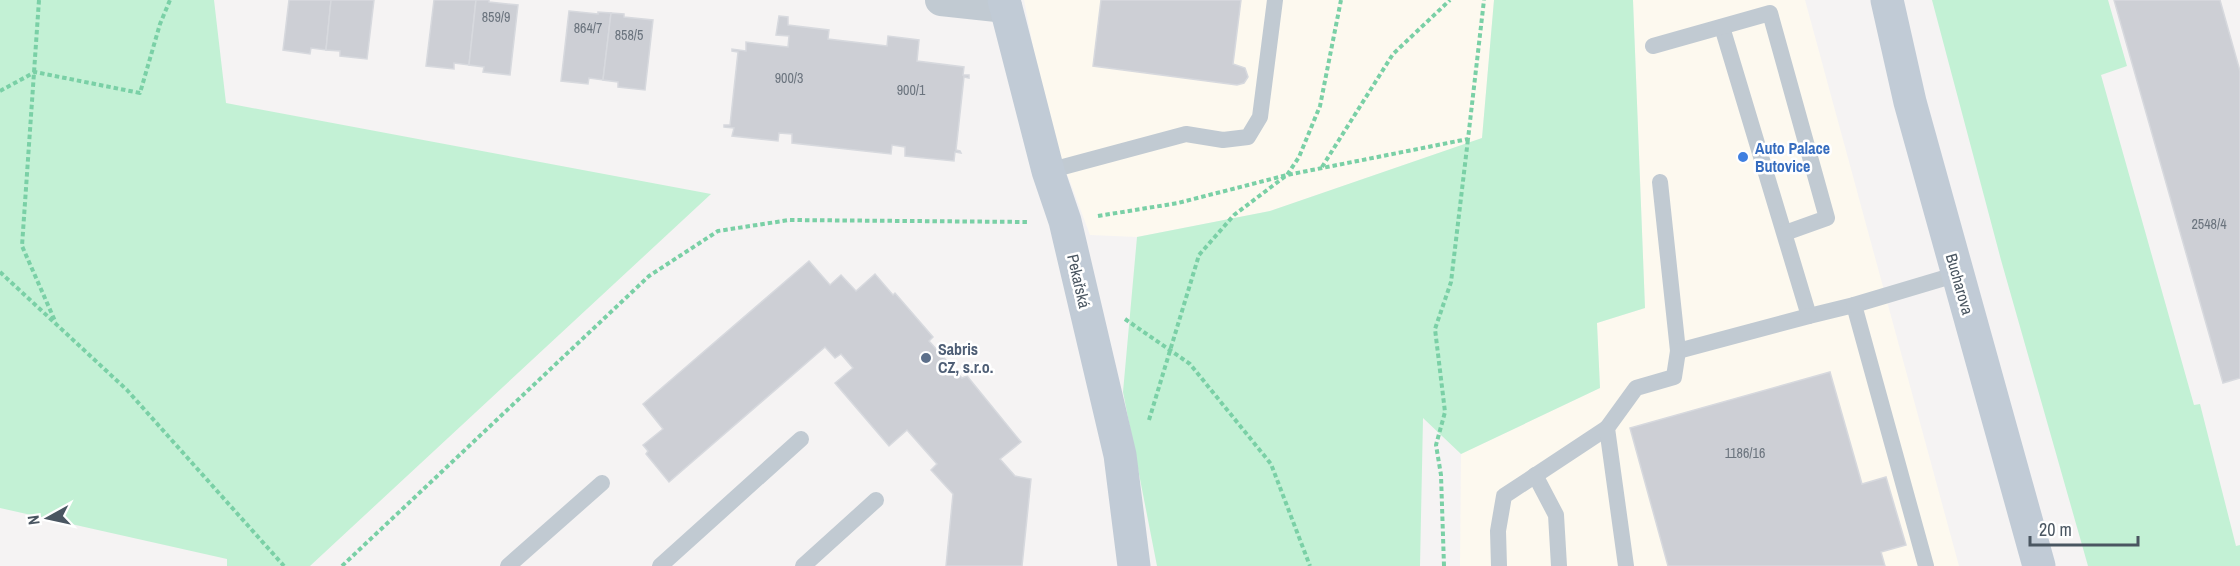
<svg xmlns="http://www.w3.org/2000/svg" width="2240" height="566" font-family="'Archivo Narrow',sans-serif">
<rect width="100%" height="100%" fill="#f5f3f3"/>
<g fill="#fdf9ef">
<path d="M1024,0H1494L1482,138L1270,211L1137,237L1090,235L1060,155L1036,62Z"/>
<path d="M1633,0H1805L1959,566H1460L1461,454L1600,388L1597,323L1645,308Z"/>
</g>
<g fill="#c3f1d5">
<path d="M0,0H214L226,103L711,194L310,566H227V559L0,508Z"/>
<path d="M1494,0H1633L1645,308L1597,323L1600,388L1461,454L1423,418L1420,566H1157L1123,392L1137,237L1270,211L1482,138Z"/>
<path d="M1932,0H2108L2127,66L2101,75L2194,405L2200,404L2236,546L2240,545V566H2088L2001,260Z"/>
</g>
<g fill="#cdcfd5" stroke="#d7d9de" stroke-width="1.5">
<path d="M289,0H331L326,50L311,48L310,54L283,50Z"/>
<path d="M331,0H374L367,59L340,56V51L326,50Z"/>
<path d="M434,0H476L469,65L454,63V69L426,66Z"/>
<path d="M476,0H489V2L518,5L510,75L483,72L484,67L469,65Z"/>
<path d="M1101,0H1241L1233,64L1245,68L1248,77L1244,83L1237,85L1093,66Z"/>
<path d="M2114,0H2220L2240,71V378L2223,383Z"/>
<path d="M569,11L598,14V12L611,13L603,80L589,78L588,84L561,81Z"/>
<path d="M611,13L624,14V17L653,20L645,90L618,87V82L603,80Z"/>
<path d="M779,16L788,17V25L829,30L828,39L887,46L888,36L919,40L917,61L964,67L963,75H969V78L964,77L956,150L960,151L961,153L955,152L954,161L905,156V147L892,145L891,154L792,143V134L779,133L778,141L732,136L734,128L724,127V125H730L738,52L732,51V49L746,51V42L788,47L789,36L776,35Z"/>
<path d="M809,261L830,285L841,275L856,291L875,274L893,295L895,293L933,337L929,341L962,378L967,376L1021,442L1000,459L1015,476L1031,479L1022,566H946L953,494L931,470L937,464L907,430L889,446L835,383L853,368L841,354L835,358L825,347L669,482L646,454L648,451L643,445L663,429L643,404Z"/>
<path d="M1830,372L1862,484L1886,477L1906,545L1881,552L1885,566H1668L1630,428Z"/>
</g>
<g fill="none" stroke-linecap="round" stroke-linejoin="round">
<g stroke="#7ad0a6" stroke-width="4" stroke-dasharray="4.5 3" stroke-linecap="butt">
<path d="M39,0L22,246L55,321"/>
<path d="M0,91L35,72L140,93L160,24L170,0"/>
<path d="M1322,167L1393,54L1450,0"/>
<path d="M1098,216L1178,203L1287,175L1468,139L1484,0"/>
<path d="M0,272L127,390L284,566"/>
<path d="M1125,319L1190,364L1271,464L1310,566"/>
<path d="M1149,420L1199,255L1234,215L1287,175L1299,157L1320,106L1341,0"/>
<path d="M342,566L649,276L718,231L789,220L1028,222"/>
<path d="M1444,566L1441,475L1436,445L1445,412L1435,329L1451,282L1468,139"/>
</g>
<g stroke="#c1cad2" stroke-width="16">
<path d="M1722,27L1809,316L1854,305L1926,566"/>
<path d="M1653,46L1770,13L1827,218L1785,233"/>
<path d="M1048,171L1186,134L1223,140L1248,137L1260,117L1275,0"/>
<path d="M1660,182L1678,351L1809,316"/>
<path d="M1854,305L1958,274"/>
<path d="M1535,475L1556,515L1559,566"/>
<path d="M508,566L602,483"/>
<path d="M660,566L801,439"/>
<path d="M803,566L876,500"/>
<path d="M1499,566L1498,531L1504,496L1607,428"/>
<path d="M1626,566L1607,428L1636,388L1674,377L1678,351"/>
</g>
<path stroke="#c1cad2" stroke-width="32" d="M941,0L1006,7"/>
<g stroke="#c1cbd6" stroke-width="33">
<path d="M1004,0L1048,171L1065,221L1120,455L1134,566"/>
<path d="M1887,0L1910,102L2039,566"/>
</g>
</g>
<circle fill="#3f7fe0" stroke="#fff" stroke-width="2" cx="1743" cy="157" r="6"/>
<circle fill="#5c6f8a" stroke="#fff" stroke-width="2" cx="926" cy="358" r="6"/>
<g text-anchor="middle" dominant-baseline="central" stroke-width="5" stroke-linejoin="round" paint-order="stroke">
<g font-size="14" fill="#6b747e">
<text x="496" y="17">859/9</text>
<text x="588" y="28">864/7</text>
<text x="629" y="35">858/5</text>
<text x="789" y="78">900/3</text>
<text x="911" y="90">900/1</text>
<text x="2209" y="224">2548/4</text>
<text x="1745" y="453">1186/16</text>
</g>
<g font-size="16" font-weight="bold" fill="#366cbe" stroke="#fff" text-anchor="start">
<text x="1755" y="148">Auto Palace<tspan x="1755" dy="18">Butovice</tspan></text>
</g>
<g font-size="16" fill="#4a5661" stroke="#fff">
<text transform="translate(1079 281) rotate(77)">Pekařská</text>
<text transform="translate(1960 284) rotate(74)">Bucharova</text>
</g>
<g font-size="16" font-weight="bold" fill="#4e5e75" stroke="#fff" text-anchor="start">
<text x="938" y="349">Sabris<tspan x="938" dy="18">CZ, s.r.o.</tspan></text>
</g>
</g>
<g transform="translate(48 518) rotate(262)" stroke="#ffffff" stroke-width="4.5" paint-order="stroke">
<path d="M0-4.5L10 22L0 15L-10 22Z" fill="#4a5661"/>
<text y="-9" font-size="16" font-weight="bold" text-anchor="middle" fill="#4a5661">N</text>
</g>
<path d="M2030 536v9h108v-9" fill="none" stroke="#4a5661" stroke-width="3"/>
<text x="2039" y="536" font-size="18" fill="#4a5661" stroke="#ffffff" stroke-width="4.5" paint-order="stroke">20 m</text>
</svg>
